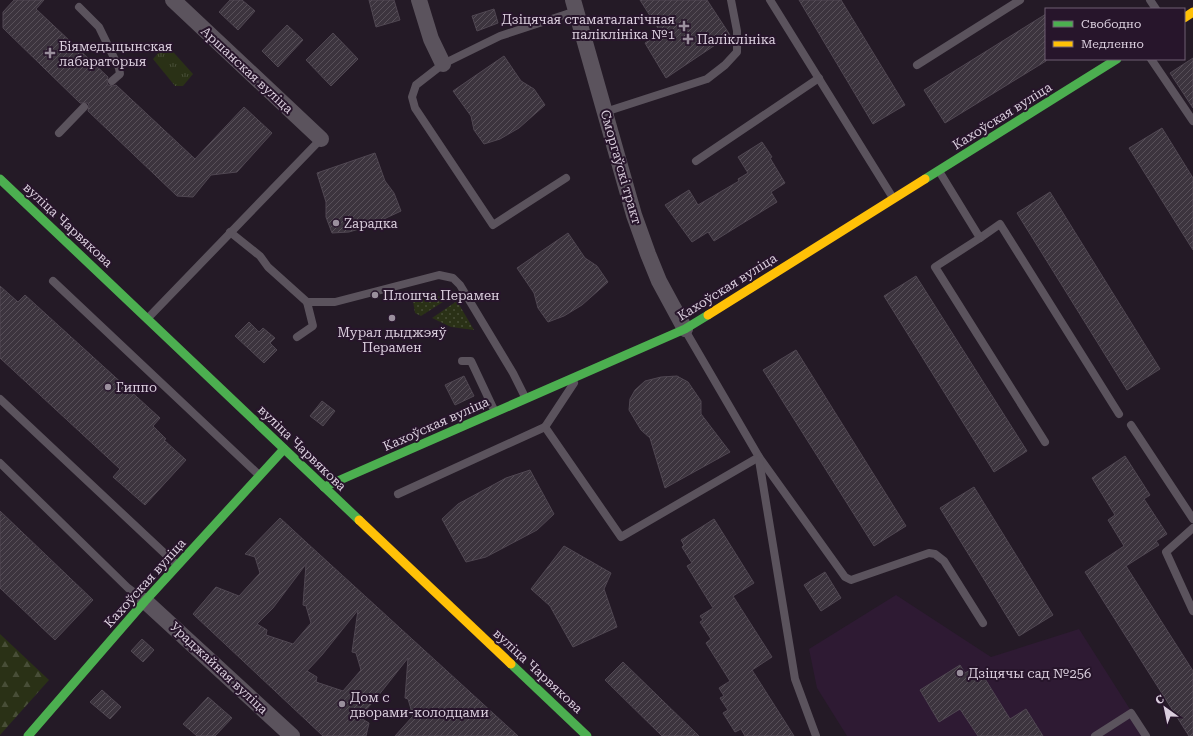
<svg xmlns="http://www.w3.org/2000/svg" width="1193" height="736" font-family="'Roboto Serif',serif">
<defs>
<pattern id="grass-dots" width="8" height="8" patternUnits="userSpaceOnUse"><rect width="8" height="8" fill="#2a3116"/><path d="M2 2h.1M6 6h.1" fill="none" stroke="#484e37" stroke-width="1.8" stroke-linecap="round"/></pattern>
<pattern id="forest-firs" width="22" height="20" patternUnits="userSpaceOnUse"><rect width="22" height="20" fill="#2a3116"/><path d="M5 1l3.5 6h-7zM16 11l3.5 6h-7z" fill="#484e37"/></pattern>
<pattern id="park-tufts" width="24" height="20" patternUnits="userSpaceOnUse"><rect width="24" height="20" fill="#2a3116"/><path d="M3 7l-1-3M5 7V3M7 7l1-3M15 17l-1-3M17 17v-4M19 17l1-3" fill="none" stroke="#484e37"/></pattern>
<pattern id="building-hatch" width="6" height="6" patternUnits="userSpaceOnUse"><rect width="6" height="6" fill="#3c343e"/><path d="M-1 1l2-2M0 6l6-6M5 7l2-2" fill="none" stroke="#585059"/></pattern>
</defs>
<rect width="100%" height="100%" fill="#241a26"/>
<path fill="#2e1a33" d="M896,595L991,657L1079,629L1147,736H847L817,688L809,649Z"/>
<g fill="url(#grass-dots)">
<path d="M430,295H436L446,300L421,316L415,313L413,301Z"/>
<path d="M457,301L474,330L451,327L432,318Z"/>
</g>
<path fill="url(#forest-firs)" d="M0,634L49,680L0,735Z"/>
<path fill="url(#park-tufts)" d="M166,44L193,74L183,86H175L153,59Z"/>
<g fill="url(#building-hatch)" stroke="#504752" fill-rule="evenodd">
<path d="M14,0H44L36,9L108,77L107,82L108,85L113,86L116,85L195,159L244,107L272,133L237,172L211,175L193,197L177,196L88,111L89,106L88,103H80L3,28V12Z"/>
<path d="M230,0H242L255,11L238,30L219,12Z"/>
<path d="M369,0H394L400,20L376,27Z"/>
<path d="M640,0H707L730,35L666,78L645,43L661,33Z"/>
<path d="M799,0H841L905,105L873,124Z"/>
<path d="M494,9L498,23L477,31L472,16Z"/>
<path d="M1046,14V61L945,123L924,90Z"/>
<path d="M287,25L303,40L278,67L262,51Z"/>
<path d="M333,33L358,59L331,86L306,60Z"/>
<path d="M504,56L521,81L534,89L545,105L519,128L500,139L484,144L474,130L471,116L453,91Z"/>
<path d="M1193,58V108L1170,73Z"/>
<path d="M1162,128L1193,178V250L1129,148Z"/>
<path d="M762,142L772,157L770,158L785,183L771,192L777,202L714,241L708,232L692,242L665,205L689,190L698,205L739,181L738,179L748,173L738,157Z"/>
<path d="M375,153L385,181L394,193L401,211L369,226L349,232L332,233L326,217V202L317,173Z"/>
<path d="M1050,192L1160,369L1127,390L1017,213Z"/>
<path d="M568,233L585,258L597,266L608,282L582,305L564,316L548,322L538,308L534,293L517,268Z"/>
<path d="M916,276L1027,451L994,472L884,296Z"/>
<path d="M0,286L18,302L25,295L160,418L153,426L166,439L164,440L186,460L145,505L113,477L120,469L0,358Z"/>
<path d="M249,322L259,332L263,328L275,338L270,343L277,350L264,363L235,336Z"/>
<path d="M796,350L906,526L874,546L763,370Z"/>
<path d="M464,376L474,396L455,405L445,385Z"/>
<path d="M677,376L688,382L701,401V414L730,452L665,488L650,438L641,430L629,410L630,399L635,390L645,381L661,377Z"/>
<path d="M322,401L335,411L323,426L310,416Z"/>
<path d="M1125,456L1150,495L1144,499L1167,534L1156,541L1159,545L1126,566L1193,671V736H1189L1085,572L1124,546L1108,520L1115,515L1092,478Z"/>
<path d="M530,470L554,514L537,530L486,557L466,562L442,519L458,504L506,478Z"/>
<path d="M974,487L1053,615L1019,636L940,508Z"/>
<path d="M0,511L93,600L55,640L0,588Z"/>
<path d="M280,518L307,543L518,736H395L413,716L408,699L405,698L408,658L374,701L359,717L369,723L366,736H323L193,614L216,587L239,596L260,573L255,557L245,554ZM306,564L303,605L306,606L311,623L293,644L266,635L267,630L257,624L273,608ZM358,610L352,652L356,653L361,670L343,691L316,682L317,677L307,671L322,655Z"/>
<path d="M714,519L754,583L733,596L772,657L752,670L794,736H745L741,729L735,732L723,713L728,710L720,698L724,696L719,688L730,681L706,643L711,639L700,622L703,620L700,616L713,608L687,566L692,563L682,547L684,545L681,540Z"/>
<path d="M564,546L611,573L604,589L617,627L573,647L550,606L531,589Z"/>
<path d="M825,572L841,598L821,611L804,585Z"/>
<path d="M142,639L154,650L143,662L131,651Z"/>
<path d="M623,662L699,736H662L605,680Z"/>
<path d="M960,665L965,673L977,666L1010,719L1026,709L1043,736H978L960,709L939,722L920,690Z"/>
<path d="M102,690L121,707L110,719L90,702Z"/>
<path d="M208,697L232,718L215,736H197L183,724Z"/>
</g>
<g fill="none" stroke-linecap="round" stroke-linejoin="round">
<g stroke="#5b535d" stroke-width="8">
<path d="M770,0L893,198"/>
<path d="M1150,0L1156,9"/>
<path d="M79,7L99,27L119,68L120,74L112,81"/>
<path d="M1151,59L1193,121"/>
<path d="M917,65L1020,0"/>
<path d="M605,112L707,79L725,65L737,52V31L731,0"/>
<path d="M59,133L84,107"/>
<path d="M696,161L819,78"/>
<path d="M939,171L980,238L1000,224L1119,414"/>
<path d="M566,178L493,225L415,108L412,97L416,85L443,64L500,36L576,11"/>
<path d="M230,232L260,256L268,267L307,302H335L439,275L453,278L460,285L513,373L525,397"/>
<path d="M980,238L935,267L1045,442"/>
<path d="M53,281L259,475"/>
<path d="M148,318L321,139"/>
<path d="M685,330L759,457L845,577L851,580L929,553L935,554L944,561L983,623"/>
<path d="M297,337L313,326L307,302"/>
<path d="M462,361H471L495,412"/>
<path d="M574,383L545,427L621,537L759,457"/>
<path d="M0,399L177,565"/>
<path d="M1131,425L1193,519"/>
<path d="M759,460L795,679L816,736"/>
<path d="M0,463L128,588L144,600"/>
<path d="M398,494L545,427"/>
<path d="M1193,528L1166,552L1193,611"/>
<path d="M1095,736L1131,713L1146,736"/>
</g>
<g stroke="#5b535d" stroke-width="16">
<path d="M173,0L321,139"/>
<path d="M419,0L431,39L443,64"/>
<path d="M573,0L634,215L648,254L659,281L685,329"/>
<path d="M145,601L292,736"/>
</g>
<g stroke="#4caf50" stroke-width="9">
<path d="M0,179L359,520"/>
<path d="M925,179L1117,59"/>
<path d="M324,487L685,329L708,315"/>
<path d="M511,664L587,736"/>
<path d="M28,736L145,601L284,449"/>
</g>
<g stroke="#ffc107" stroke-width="9">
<path d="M1184,18L1193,12"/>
<path d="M708,315L925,179"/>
<path d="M359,520L511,664"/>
</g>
</g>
<g fill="#9a8f9d" stroke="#27152b" stroke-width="1.5">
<path d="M682 20h4v4h4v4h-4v4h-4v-4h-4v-4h4z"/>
<path d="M686 33h4v4h4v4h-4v4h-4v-4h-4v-4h4z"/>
<path d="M48 47h4v4h4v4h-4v4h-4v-4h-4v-4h4z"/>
<circle cx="336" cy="223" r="4"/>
<circle cx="375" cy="295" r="4"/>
<circle cx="392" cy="318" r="4"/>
<circle cx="108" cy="387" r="4"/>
<circle cx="960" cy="673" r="4"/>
<circle cx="342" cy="704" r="4"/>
</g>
<g text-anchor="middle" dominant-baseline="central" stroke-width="4" stroke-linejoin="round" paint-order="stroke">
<g font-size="13" fill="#dacedd" stroke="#27152b" text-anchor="start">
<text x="675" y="19" text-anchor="end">Дзіцячая стаматалагічная<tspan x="675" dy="15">паліклініка №1</tspan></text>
<text x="697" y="39">Паліклініка</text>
<text x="59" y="46">Біямедыцынская<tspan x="59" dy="15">лабараторыя</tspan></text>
<text x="344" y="223">Zарадка</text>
<text x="383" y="295">Плошча Перамен</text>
<text x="392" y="332" text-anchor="middle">Мурал дыджэяў<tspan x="392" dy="15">Перамен</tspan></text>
<text x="116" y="387">Гиппо</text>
<text x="968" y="673">Дзіцячы сад №256</text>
<text x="350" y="697">Дом с<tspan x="350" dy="15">дворами-колодцами</tspan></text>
</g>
<g font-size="13" fill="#dacedd" stroke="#27152b">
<text transform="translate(247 70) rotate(43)">Аршанская вуліца</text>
<text transform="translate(1002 116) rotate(-32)">Кахоўская вуліца</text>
<text transform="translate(621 167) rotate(74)">Сморгаўскі тракт</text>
<text transform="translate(68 225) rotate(43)">вуліца Чарвякова</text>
<text transform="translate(727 287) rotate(-32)">Кахоўская вуліца</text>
<text transform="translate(436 424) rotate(-24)">Кахоўская вуліца</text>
<text transform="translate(302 448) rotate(44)">вуліца Чарвякова</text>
<text transform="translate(145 583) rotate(-48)">Кахоўская вуліца</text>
<text transform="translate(219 668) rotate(43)">Ураджайная вуліца</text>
<text transform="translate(538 671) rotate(43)">вуліца Чарвякова</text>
</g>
</g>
<rect x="1045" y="8" width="140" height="52" fill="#27152b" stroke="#6f5f72"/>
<rect x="1053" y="21" width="20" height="6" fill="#4caf50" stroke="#6f5f72"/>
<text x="1081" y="28" font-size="12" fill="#dacedd">Свободно</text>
<rect x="1053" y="41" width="20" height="6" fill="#ffc107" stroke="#6f5f72"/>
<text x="1081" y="48" font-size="12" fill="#dacedd">Медленно</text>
<g transform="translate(1165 708) rotate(327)" stroke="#27152b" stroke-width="3" paint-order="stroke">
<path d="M0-3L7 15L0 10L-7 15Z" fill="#dacedd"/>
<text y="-6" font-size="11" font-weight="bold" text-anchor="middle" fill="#dacedd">С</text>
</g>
</svg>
